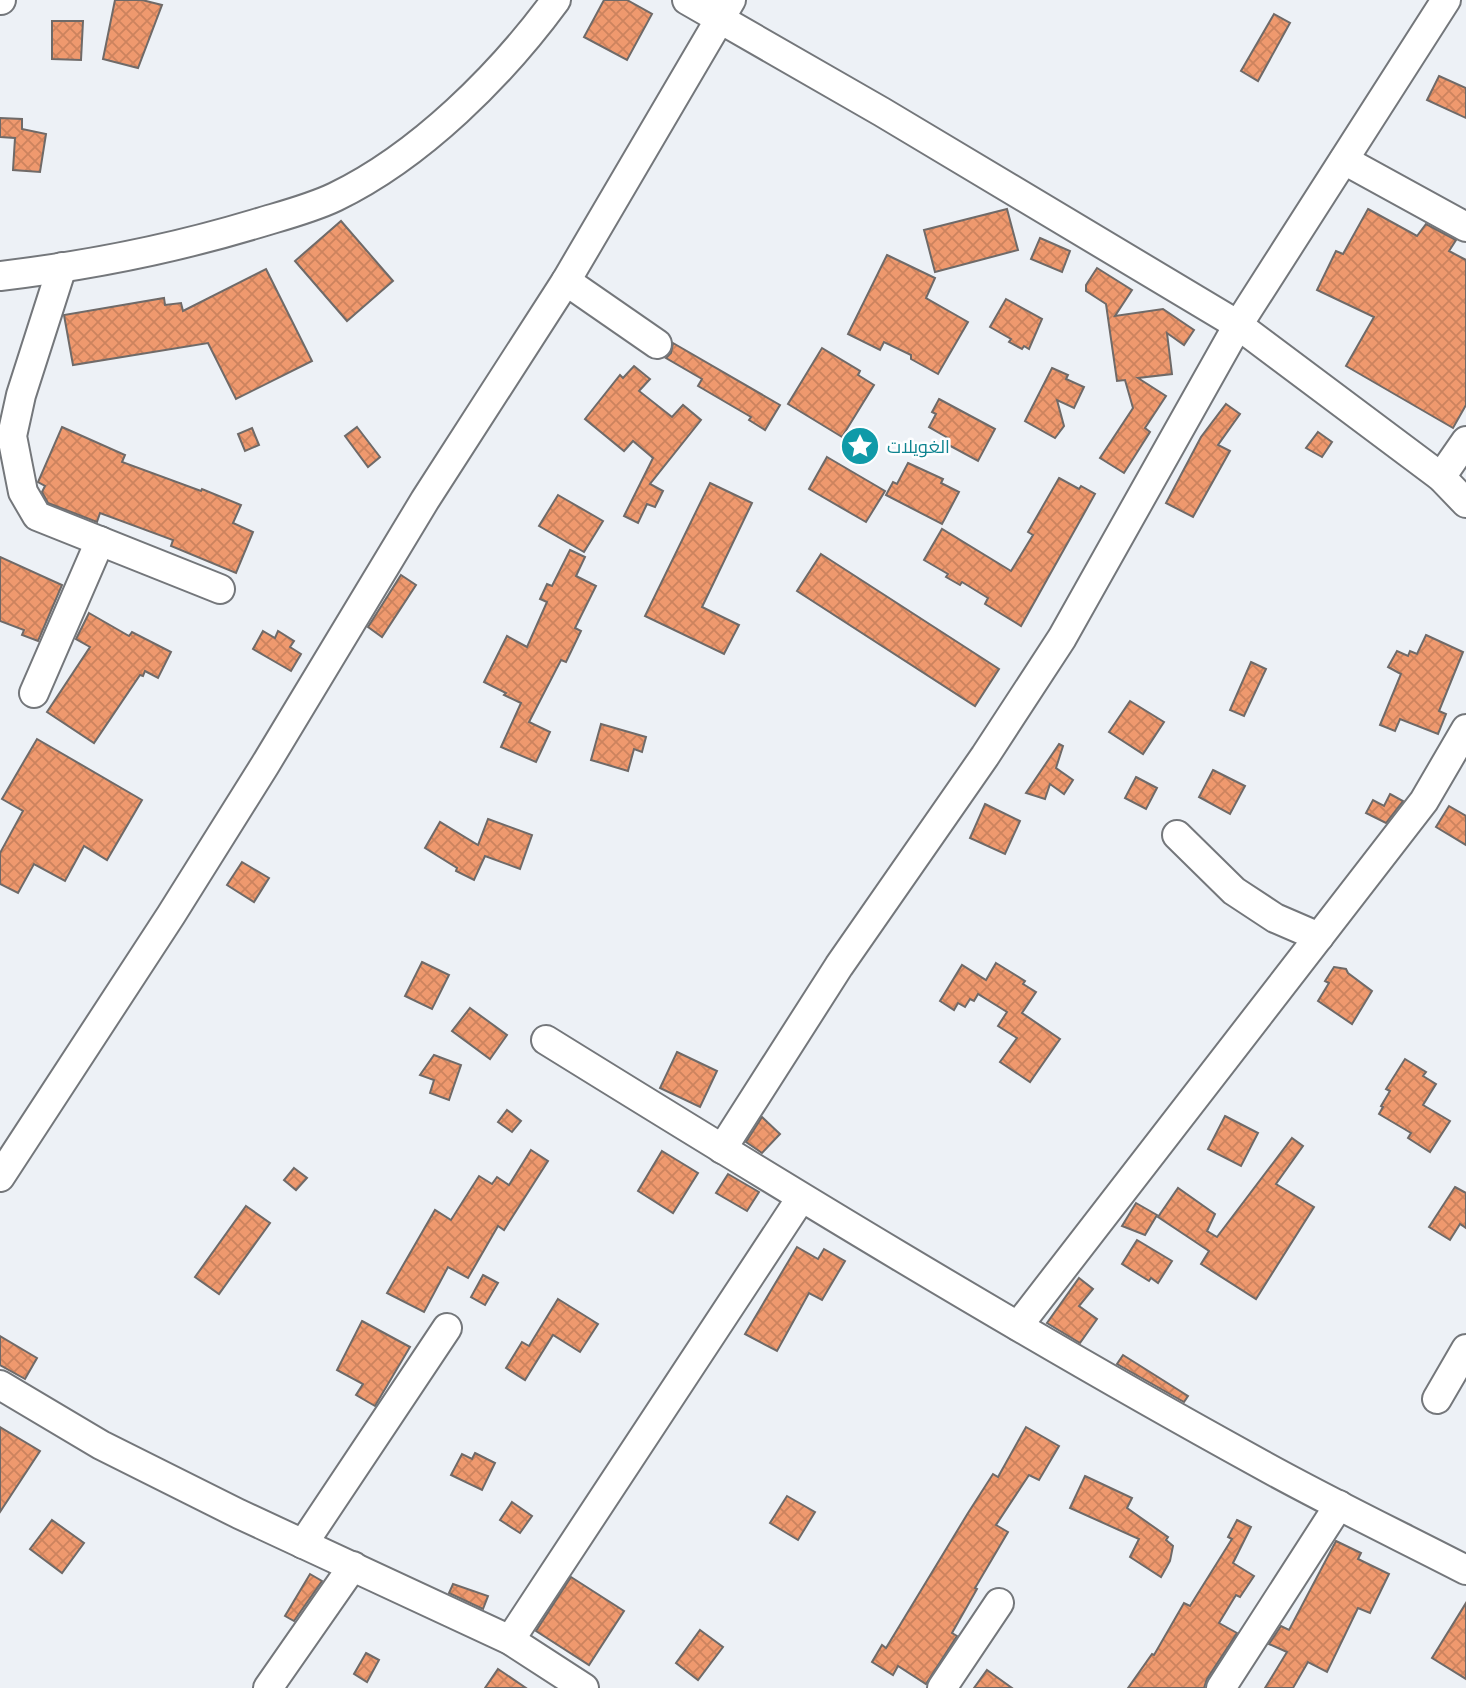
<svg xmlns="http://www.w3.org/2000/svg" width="1466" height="1688" font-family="Inter,Cairo,sans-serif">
<defs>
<pattern id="building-cross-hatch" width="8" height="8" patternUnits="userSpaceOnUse" patternTransform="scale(1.75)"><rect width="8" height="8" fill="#ef996e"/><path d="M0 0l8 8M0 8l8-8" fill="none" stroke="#cc835e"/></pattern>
</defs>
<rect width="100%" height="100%" fill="#edf1f6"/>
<g fill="url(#building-cross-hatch)" stroke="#6f6a68" stroke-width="2">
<path d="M115,0H142L162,5L138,68L103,59Z"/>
<path d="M604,0H627L652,14L627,60L584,37Z"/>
<path d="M1274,14L1290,23L1258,81L1241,71Z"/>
<path d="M52,21H83L81,60L52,59Z"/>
<path d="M1439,76L1466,88V118L1427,100Z"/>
<path d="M0,118L22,119V129L46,134L40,172L13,170L15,138L0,137Z"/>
<path d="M1007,209L1018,250L935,272L924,230Z"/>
<path d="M1368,209L1417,236L1426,224L1456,240L1449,251L1466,260V405L1453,428L1346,366L1374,317L1317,290L1336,251L1343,254Z"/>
<path d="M341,221L393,281L347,321L295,261Z"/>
<path d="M1040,238L1070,251L1062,272L1031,259Z"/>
<path d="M887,255L935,278L926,298L968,322L938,374L911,359V355L884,342L880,350L848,334Z"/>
<path d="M1097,268L1132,290L1115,316L1163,309L1194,330L1184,345L1167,333L1172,374L1138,378L1166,396L1145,428L1150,432L1124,473L1100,458L1133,408L1125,380L1117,381L1106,304L1086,291V285Z"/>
<path d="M266,269L312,361L236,399L208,343L73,365L64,315L164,298L165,305L181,303L183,311Z"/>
<path d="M1006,299L1042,319L1029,349L1024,346L1022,349L1009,342L1011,339L990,327Z"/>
<path d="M673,343L780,405L765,430L749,420L751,417L698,386L702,379L666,358L671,353Z"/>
<path d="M822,348L860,371L858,375L874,385L842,437L788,404Z"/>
<path d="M634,366L650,379L639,391L672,417L683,405L701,420L650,484L663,491L655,507L647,504L638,523L624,516L653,458L633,441L624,451L585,419L620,375L623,378Z"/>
<path d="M1052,368L1068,375L1066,379L1084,387L1074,408L1057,400L1064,426L1055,438L1025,421Z"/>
<path d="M939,399L995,429L978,461L945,443L948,438L929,427L936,414L932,412Z"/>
<path d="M1226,404L1240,414L1218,445L1230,451L1193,517L1166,503L1201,437Z"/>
<path d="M62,427L125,455L122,462L201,491L202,489L241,505L233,523L253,532L236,573L171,546L173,540L100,513L97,522L48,503L42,492L45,486L38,482Z"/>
<path d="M357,427L380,457L368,467L345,436Z"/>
<path d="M252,428L259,445L245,451L238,434Z"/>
<path d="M1318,432L1332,442L1322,457L1306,448Z"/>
<path d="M827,457L885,491L866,522L809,489Z"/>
<path d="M908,463L943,479L941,483L959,492L942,524L886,495L893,482L897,484Z"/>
<path d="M1059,478L1079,489L1081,486L1095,494L1021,626L985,604L988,598L962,582L960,585L946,577L948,574L924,560L942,529L1011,571L1033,535L1028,532Z"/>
<path d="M710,483L752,503L702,607L739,625L724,654L645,616Z"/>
<path d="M558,495L603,521L584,552L539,526Z"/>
<path d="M570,550L585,557L576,576L596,586L575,628L581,631L566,662L561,660L529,722L550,732L536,762L501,747L521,703L504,695L506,693L484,682L507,636L527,647L547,602L540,599L547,584L552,586Z"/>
<path d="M821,554L999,669L975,706L797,591Z"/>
<path d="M0,557L62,585L38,641L22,635L24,630L0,621Z"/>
<path d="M401,575L416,585L382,637L368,627Z"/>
<path d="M89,613L129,636L132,632L171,652L158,678L145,671L143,676L140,675L94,743L47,712L90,647L76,639Z"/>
<path d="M263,631L275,638L278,631L294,641L290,647L301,654L291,671L253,649Z"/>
<path d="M1426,635L1463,652L1439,711L1446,714L1438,734L1400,719L1395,731L1380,725L1401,674L1388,667L1397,651L1408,656L1410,651L1417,654Z"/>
<path d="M1251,662L1266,669L1244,716L1230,710Z"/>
<path d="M1130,701L1164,722L1143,754L1109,732Z"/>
<path d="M601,724L646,737L642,752L634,749L628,771L591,760Z"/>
<path d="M37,739L142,800L107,860L84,846L65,881L34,864L18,893L0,884V853L23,811L2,799Z"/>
<path d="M1059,744L1063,746L1056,768L1073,780L1064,794L1050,784L1045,799L1026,793Z"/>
<path d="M1213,770L1245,786L1230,814L1199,797Z"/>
<path d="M1136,777L1157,788L1146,809L1125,798Z"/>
<path d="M1390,794L1403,801L1386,823L1366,813L1373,800L1384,806Z"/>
<path d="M985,804L1020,821L1005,854L970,838Z"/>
<path d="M1449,806L1466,816V845L1436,827Z"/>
<path d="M488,819L532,835L520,869L485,856L474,880L456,871L457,868L425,848L440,822L478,845Z"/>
<path d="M242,862L269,878L254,902L227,885Z"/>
<path d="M422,962L449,975L432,1009L405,996Z"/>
<path d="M996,963L1025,981L1023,984L1036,992L1022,1013L1060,1039L1030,1082L1000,1062L1017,1038L998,1026L1007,1012L978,994L974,1001L970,999L965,1007L958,1003L954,1010L940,1001L962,965L986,980Z"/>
<path d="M1334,967L1346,969L1348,973L1372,991L1352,1024L1318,1001L1329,983L1325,981Z"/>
<path d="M470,1008L507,1035L490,1059L452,1031Z"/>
<path d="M677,1052L717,1071L700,1107L660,1088Z"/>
<path d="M434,1055L461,1065L449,1100L430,1093L434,1080L420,1075Z"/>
<path d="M1405,1059L1426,1072L1423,1076L1436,1084L1423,1105L1450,1121L1430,1152L1408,1138L1411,1133L1379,1114L1383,1107L1381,1106L1390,1091L1386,1089Z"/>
<path d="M507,1110L521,1121L512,1132L498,1122Z"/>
<path d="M1225,1116L1258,1133L1241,1166L1208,1149Z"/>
<path d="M762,1117L780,1134L762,1153L746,1142Z"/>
<path d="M1292,1138L1303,1146L1276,1184L1314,1207L1256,1299L1201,1264L1209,1251L1158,1217L1178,1188L1215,1214L1207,1231L1217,1237Z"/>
<path d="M531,1150L548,1161L504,1230L498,1226L468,1278L448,1267L424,1312L387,1293L435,1210L451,1220L479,1176L492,1184L497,1177L509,1185Z"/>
<path d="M662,1151L698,1173L673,1213L638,1191Z"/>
<path d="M294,1168L307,1178L296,1190L284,1180Z"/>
<path d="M728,1174L759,1192L747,1211L716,1193Z"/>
<path d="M1455,1187L1466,1193V1228L1460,1224L1450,1240L1429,1227Z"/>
<path d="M1136,1203L1157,1215L1145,1235L1122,1226Z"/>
<path d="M246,1206L270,1223L219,1294L195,1277Z"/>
<path d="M1137,1240L1172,1261L1158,1283L1151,1278L1149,1281L1122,1264Z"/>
<path d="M797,1247L818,1259L824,1249L845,1261L822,1300L809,1293L777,1351L745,1334Z"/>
<path d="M483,1275L498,1283L485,1305L471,1297Z"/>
<path d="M1079,1278L1093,1289L1079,1306L1097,1319L1080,1343L1047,1323Z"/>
<path d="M558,1299L598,1324L580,1352L553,1335L525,1380L506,1368L522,1342L529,1346Z"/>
<path d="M362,1321L410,1347L375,1406L356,1395L363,1384L337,1370Z"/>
<path d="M0,1336L37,1358L25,1379L0,1365Z"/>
<path d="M1123,1355L1188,1396L1184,1402L1117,1364Z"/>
<path d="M0,1427L40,1451L0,1512Z"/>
<path d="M1026,1427L1059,1446L1039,1480L1029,1475L996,1525L1008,1532L975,1588L977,1589L952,1633L957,1636L926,1684L898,1666L893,1675L872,1662L882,1645L886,1648L968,1513L993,1474L998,1477Z"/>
<path d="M475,1453L495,1463L482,1490L451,1475L462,1454L472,1459Z"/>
<path d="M1085,1476L1132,1498L1127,1508L1168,1537L1166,1540L1173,1546L1170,1561L1161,1577L1130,1557L1139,1539L1070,1508Z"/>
<path d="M787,1496L815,1512L798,1540L770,1523Z"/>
<path d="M512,1502L532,1516L520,1533L500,1520Z"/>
<path d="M52,1520L84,1543L62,1573L30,1549Z"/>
<path d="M1237,1520L1251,1527L1233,1563L1254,1576L1240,1597L1236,1595L1219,1623L1237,1633L1207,1679L1204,1688H1128L1152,1654L1154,1655L1184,1603L1190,1606L1232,1539L1228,1537Z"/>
<path d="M1336,1541L1361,1553L1358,1559L1389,1574L1370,1613L1358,1608L1327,1672L1308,1662L1293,1688H1265L1287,1652L1269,1644L1281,1626L1289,1630Z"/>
<path d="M310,1574L322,1581L294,1621L285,1616Z"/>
<path d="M571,1577L624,1611L589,1665L536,1631Z"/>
<path d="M453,1584L488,1596L483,1609L449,1593Z"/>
<path d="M1466,1603V1679L1432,1658Z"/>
<path d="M700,1630L723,1647L698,1680L676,1663Z"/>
<path d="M366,1653L379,1660L367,1682L354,1674Z"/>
<path d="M498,1669L526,1688H485Z"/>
<path d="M987,1670L1012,1688H974Z"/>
</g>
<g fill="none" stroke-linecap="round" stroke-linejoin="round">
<g stroke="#74777b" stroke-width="32">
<g id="minor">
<path d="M0,0H1"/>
<path d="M687,0L882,112L1238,325L1441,477L1466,503"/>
<path d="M1344,160L1466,227"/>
<path d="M62,267L21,395L12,436L23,492L37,516L220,589"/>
<path d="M0,276C86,266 172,249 255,224C281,216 310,209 335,197C420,156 501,75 556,0"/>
<path d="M566,281L657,344"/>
<path d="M1441,477L1466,441"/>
<path d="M34,693L100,541"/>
<path d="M1177,835L1234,891L1275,918L1319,937"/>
<path d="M546,1040C780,1185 1015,1329 1257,1462C1325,1500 1396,1534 1466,1570"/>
<path d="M722,1149L839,966L985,756L1062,638L1238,325L1446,0"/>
<path d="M0,1177L171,915L265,765L425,500L566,281L731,0"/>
<path d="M1018,1326L1424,801L1466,729"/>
<path d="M0,1385L101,1445L239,1514L510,1640L584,1688"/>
<path d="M1437,1399L1466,1349"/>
<path d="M303,1544L447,1328"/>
<path d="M510,1640L801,1198"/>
<path d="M268,1688L353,1566"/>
<path d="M942,1688L999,1603"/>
<path d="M1221,1688L1339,1505"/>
</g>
</g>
<use href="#minor" stroke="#fff" stroke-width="28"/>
</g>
<defs>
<g id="sight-disc" transform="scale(2.0125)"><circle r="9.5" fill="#0f9aa8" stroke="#fdfeff"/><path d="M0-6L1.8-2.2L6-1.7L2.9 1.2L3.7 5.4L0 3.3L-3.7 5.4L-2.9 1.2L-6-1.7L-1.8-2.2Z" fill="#fff"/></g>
</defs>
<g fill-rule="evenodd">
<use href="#sight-disc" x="860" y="446"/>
</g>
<g text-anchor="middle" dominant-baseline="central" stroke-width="5" stroke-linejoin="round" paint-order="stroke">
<g font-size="18" fill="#0d838f" stroke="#fdfeff" text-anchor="start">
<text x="887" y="446">الغويلات</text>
</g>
</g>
</svg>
